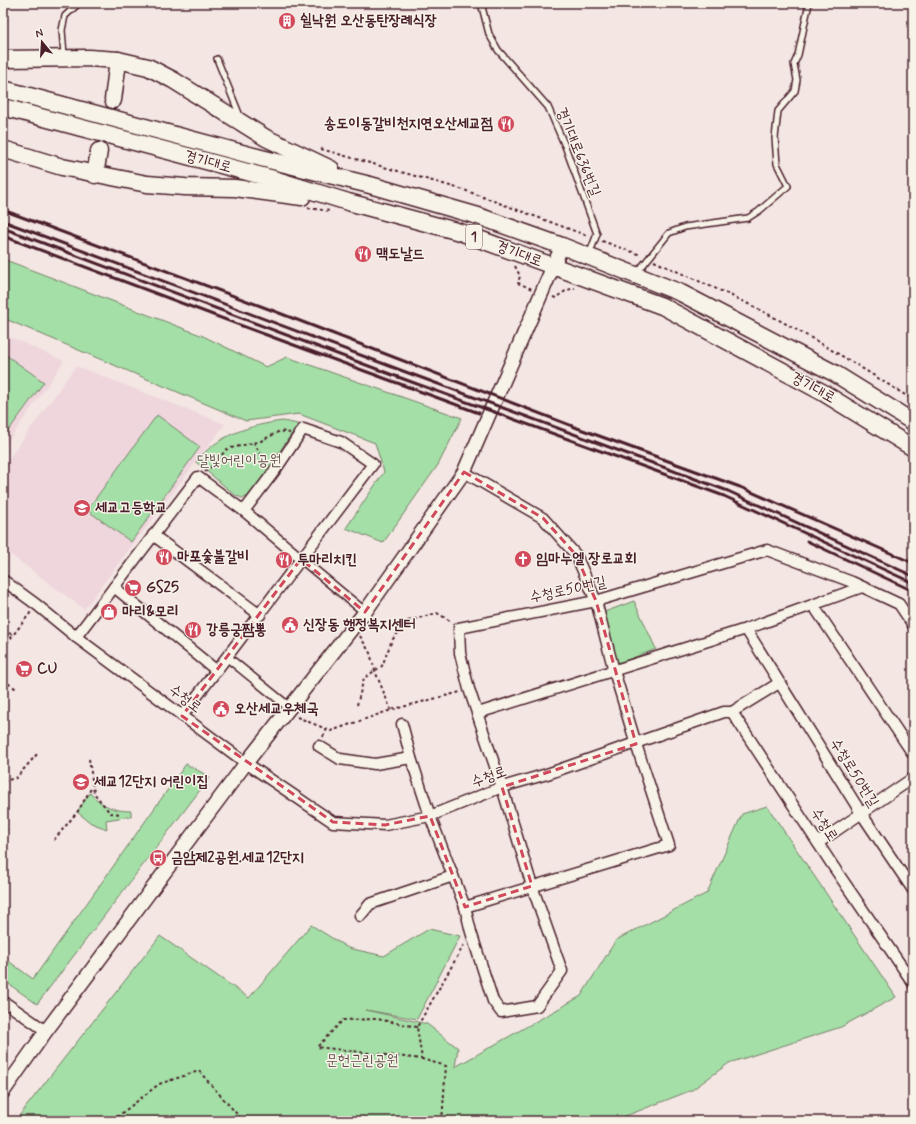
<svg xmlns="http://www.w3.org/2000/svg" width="916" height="1124" font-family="Mynerve,'Poor Story',sans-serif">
<rect width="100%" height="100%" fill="#f3e6e3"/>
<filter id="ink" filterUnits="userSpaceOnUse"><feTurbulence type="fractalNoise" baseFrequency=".025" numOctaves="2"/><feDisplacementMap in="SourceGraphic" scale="8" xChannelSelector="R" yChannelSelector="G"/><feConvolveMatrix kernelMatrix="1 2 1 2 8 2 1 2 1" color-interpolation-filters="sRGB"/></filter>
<g filter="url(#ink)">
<g fill="#efd6dd">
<path d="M3,334L64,361L3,449Z"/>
<path d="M76,366L225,424L84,609L3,549V467Z"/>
</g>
<g fill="#a3dfa6" stroke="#767f68">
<path d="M3,259L203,336L266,367L287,357L462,418L438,465L383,543L346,528L384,472L375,443L299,414L246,421L3,318Z"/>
<path d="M3,353L44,382L3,438Z"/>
<path d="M157,415L200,447L131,542L87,510Z"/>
<path d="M283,421L298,424L250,496L242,498L235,495L196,462C217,435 250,425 283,421Z"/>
<path d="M634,601L656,649L614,665L599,614Z"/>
<path d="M186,764L210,777L37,1004L3,980V957L33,979Z"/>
<path d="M90,793C102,806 114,811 131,811V816L106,820L107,829L91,823L77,812Z"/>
<path d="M767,806L896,997L841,1027L729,1063L692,1090L613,1121H15L160,936L249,998L311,925L348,948L384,956L429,929L460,936L417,1019L366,1010L427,1024L458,1048L455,1067L581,996L616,940L707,893L742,814Z"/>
</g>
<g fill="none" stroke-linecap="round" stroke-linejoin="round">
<g stroke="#4a1f2b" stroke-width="8">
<g id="service">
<path d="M481,3L489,34L498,50L548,107L565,146L597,234L589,255"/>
<path d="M64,55L62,30L65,16L79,3"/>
<path d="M217,59L240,116"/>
<path d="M636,274L669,233L685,227L748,218L759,211L788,186L777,164L775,138L778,111L795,91L797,80L794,64L798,55L809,3"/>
</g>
</g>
<g stroke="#4a1f2b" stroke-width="11">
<g id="pedestrian">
<path d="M301,559L365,612"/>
<path d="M227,657L290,708"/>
</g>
</g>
<g stroke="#4a1f2b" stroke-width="13">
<g id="minor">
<path d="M464,472L543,518L576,555L596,601L614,671L636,744L669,845L465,907"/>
<path d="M244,511L301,559"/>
<path d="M153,535L260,615"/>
<path d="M3,580L37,605L76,637L246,763L333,822L385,825L430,816L502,787L547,774L724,712H732L833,866L913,983"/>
<path d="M114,587L217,671"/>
<path d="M813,605L913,754"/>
<path d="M746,629L861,813L913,890"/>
<path d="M76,637L198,477L244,511L276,469L303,429L341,442L373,464L182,716"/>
<path d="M732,712L779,683"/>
<path d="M478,713L746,629L862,587"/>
<path d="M402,724L411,758L430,816L465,907L471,932L493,1001L501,1012L537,1006L562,971L532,886L502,787L469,689L460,653L459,628L596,601L767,550L852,582L899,604L913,625"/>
<path d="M319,746L340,759L375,764L411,758"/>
<path d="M818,843L913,778"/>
<path d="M360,916L370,904L453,876"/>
<path d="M3,1001L46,1031"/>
</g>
</g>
<g stroke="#4a1f2b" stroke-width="16">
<path id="tertiary" d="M3,1092L46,1031L246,763L365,612L464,472L562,246"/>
</g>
<g stroke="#4a1f2b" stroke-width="19">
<g id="primary">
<path d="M3,59L89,58L118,60L148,67L173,80L266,138L331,169"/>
<path d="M3,89L261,158L370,185L478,216L562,246L681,293L834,373L913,422"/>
<path d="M113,100L118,60"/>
<path d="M3,107L270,178L348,202L460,232L662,306L822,392L913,448"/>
<path d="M3,149L62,167L147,184L185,187L235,188L302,197"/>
<path d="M95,175L99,151"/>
</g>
</g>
<g stroke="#4a1f2b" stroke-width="2" stroke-dasharray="3 3" stroke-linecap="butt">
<path d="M321,149L464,190L588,236"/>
<path d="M308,208L330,211"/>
<path d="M602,241L641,255"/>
<path d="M654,261C691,278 728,293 764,312C815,339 864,369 913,400"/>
<path d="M515,266L520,276L518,283L532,289"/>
<path d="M553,297L556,298C561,293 568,289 575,288"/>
<path d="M254,442L261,456L268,462"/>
<path d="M205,472L212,466L227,449L261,441L280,431L290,433"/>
<path d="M3,632L12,634"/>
<path d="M360,636L370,653L375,671L391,710"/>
<path d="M3,648L31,612"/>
<path d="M3,680L18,690"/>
<path d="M357,705L364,678L382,666L392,640L408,621L437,613L452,622"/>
<path d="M297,717L331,731L391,710L460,692"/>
<path d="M323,737L327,729"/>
<path d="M89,759L94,793L110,813L122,814"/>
<path d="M3,781L16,778L38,753"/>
<path d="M3,834L7,829"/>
<path d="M54,840L78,811L92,787"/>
<path d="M417,1027L377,1019L343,1020L317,1047L422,1059"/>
<path d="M112,1121L159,1084L199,1071L243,1121"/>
<path d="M442,1121L446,1066L422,1059L417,1027L465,943"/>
</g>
<use href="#service" stroke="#f7f3e8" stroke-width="5"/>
<use href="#pedestrian" stroke="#f7f3e8" stroke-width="8"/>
<use href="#minor" stroke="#f7f3e8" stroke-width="10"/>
<use href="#tertiary" stroke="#f7f3e8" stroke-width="13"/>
<use href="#primary" stroke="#f7f3e8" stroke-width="16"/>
<g stroke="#4a1f2b" stroke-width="3">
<path d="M3,210L274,311L580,429L740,487L913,563"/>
<path d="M3,221L403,371L728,491L913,576"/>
<path d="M3,228L398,377L724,496L913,583"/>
<path d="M3,236L253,330L479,413"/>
<path d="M807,541L913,591"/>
</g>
</g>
</g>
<path fill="none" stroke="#d1495b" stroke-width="3" stroke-dasharray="8 5" stroke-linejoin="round" d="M464,472L543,518L576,555L596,601L636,744L502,787L532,886L465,907L430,816L385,825L333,822L182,716L301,559L365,612Z"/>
<defs>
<g id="building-disc" transform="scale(0.9)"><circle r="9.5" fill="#d1495b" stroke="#f7f3e8"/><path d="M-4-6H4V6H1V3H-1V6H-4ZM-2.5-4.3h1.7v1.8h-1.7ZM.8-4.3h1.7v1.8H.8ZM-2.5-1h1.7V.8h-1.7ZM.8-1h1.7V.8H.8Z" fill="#fff"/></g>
<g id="restaurant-disc" transform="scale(0.9)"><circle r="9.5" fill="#d1495b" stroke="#f7f3e8"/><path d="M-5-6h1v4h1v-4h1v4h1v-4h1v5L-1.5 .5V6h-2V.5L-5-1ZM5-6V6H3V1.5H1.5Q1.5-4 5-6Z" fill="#fff"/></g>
<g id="school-disc" transform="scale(0.9)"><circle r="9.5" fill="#d1495b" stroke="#f7f3e8"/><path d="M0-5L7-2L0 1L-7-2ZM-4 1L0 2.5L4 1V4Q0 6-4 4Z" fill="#fff"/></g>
<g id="church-disc" transform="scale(0.9)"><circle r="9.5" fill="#d1495b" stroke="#f7f3e8"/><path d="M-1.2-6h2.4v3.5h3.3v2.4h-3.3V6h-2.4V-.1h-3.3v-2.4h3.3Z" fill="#fff"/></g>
<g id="supermarket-disc" transform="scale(0.9)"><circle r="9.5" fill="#d1495b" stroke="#f7f3e8"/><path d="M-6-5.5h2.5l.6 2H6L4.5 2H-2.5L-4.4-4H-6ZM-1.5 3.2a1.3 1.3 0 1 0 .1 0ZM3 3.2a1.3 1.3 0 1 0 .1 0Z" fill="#fff"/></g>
<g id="shop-disc" transform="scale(0.9)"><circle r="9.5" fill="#d1495b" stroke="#f7f3e8"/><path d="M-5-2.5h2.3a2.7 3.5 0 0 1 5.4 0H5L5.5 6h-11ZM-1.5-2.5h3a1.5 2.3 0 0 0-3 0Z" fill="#fff"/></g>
<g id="civic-disc" transform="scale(0.9)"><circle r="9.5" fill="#d1495b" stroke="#f7f3e8"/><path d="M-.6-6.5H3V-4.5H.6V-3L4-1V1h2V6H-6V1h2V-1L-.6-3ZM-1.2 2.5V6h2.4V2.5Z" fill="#fff"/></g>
<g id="bus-disc" transform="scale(0.9)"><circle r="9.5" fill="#d1495b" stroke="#f7f3e8"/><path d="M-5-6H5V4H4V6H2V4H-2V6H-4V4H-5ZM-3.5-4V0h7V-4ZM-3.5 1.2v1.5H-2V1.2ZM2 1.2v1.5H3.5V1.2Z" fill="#fff"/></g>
</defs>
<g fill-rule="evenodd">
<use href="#building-disc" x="287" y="21"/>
<use href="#restaurant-disc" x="506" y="124"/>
<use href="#restaurant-disc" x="363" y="254"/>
<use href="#school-disc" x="82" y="508"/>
<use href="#restaurant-disc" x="164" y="557"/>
<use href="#church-disc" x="523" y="559"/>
<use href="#restaurant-disc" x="284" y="560"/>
<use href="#supermarket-disc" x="133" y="588"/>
<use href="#shop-disc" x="109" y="612"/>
<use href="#civic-disc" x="290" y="625"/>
<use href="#restaurant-disc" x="193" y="630"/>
<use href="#supermarket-disc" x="24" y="669"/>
<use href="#civic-disc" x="221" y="709"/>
<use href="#school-disc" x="81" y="782"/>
<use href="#bus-disc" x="158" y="858"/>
</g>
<g text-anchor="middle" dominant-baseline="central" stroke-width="3" stroke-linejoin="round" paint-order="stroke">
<rect fill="#f7f3e8" stroke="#7e5f64" stroke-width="1" x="466" y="225" width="16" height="24" rx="3"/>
<g font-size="14" font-weight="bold" fill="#4a1f2b">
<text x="474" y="237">1</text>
</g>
<g font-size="15" font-weight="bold" fill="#4a1f2b" stroke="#f7f3e8" text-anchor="start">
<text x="300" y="21">쉴낙원 오산동탄장례식장</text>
<text x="493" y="124" text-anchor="end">송도이동갈비천지연오산세교점</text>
<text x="376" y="254">맥도날드</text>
<text x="95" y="508">세교고등학교</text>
<text x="177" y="557">마포숯불갈비</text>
<text x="536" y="559">임마누엘 장로교회</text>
<text x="297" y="560">투마리치킨</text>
<text x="146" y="588">GS25</text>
<text x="122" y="612">마리&amp;모리</text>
<text x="303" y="625">신장동 행정복지센터</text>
<text x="206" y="630">강릉궁짬뽕</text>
<text x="37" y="669">CU</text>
<text x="234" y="709">오산세교우체국</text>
<text x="94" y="782">세교12단지 어린이집</text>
<text x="171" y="858">금암제2공원.세교12단지</text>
</g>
<g font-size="15" fill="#4a1f2b" stroke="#f7f3e8">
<text transform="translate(578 152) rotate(68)">경기대로636번길</text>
<text transform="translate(208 162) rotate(15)">경기대로</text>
<text transform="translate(519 254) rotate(21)">경기대로</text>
<text transform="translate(813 388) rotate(29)">경기대로</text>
<text transform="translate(568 590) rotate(-12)">수청로50번길</text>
<text transform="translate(185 699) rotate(37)">수청로</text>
<text transform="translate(854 773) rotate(58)">수청로50번길</text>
<text transform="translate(489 777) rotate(-20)">수청로</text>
<text transform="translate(824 825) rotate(57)">수청로</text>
</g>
<g font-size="15" fill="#604f4a" stroke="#f7f3e8">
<text x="239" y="461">달빛어린이공원</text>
<text x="362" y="1061">문헌근린공원</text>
</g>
</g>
<rect width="916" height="1124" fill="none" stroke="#f7f3e8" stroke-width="16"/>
<rect x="8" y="8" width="900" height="1108" fill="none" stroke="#4a1f2b" stroke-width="1.5" filter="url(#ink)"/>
<g transform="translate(42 42) rotate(342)" stroke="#f7f3e8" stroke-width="3" paint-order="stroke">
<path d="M0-3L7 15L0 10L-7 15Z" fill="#4a1f2b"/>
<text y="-6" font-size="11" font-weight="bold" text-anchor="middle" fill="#4a1f2b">N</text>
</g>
</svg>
